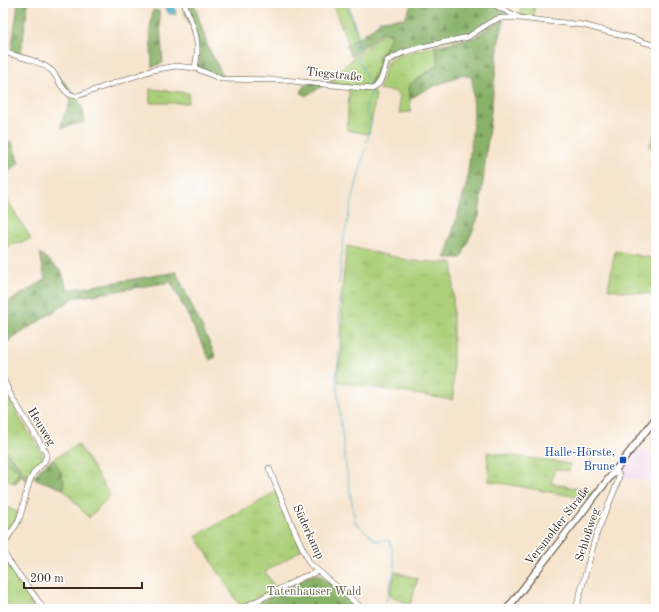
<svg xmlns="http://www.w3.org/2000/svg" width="659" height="612" font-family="'Old Standard TT',serif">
<defs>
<pattern id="grass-tufts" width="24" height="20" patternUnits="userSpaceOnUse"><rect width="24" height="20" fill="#acd079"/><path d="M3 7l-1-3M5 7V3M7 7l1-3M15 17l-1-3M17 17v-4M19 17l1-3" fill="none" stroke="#95b368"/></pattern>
<pattern id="forest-firs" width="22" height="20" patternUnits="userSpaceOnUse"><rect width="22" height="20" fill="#89b269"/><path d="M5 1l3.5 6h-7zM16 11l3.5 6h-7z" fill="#719156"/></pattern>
<pattern id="water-waves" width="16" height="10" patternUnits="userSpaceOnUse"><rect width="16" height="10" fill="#45afc3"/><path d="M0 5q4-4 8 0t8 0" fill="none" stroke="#3b8f9e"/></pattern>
</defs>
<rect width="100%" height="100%" fill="#fff"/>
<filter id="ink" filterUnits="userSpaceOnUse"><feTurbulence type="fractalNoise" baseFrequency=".025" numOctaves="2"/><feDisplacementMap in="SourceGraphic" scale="8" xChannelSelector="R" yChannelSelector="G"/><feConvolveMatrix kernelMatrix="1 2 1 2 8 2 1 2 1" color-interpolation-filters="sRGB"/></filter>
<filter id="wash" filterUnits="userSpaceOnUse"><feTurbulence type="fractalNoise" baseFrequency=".012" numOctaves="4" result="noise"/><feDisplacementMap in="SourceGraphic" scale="16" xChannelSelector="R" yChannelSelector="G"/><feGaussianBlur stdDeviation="0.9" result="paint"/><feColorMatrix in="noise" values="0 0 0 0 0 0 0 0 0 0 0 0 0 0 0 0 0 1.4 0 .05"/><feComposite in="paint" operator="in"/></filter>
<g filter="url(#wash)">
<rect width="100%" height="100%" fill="#f6e4cd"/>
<path fill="#eed0e8" d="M638,447L656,455V460L650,481L621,478L620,472Z"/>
<g fill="url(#grass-tufts)" stroke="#747d4c">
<path d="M332,3H346L358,37L348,43Z"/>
<path d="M522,3H534V16L533,18L520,16Z"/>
<path d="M384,32L391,37L378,58L379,64L370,82L372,86L366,87L330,84L335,81L333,76Z"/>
<path d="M435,46L439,64L409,85L411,112L400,113L399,97L395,91L379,90L387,62L403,54Z"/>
<path d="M349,88L373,91L376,95L369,134L347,130Z"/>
<path d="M150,89L189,93L188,103H150Z"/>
<path d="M656,130V149L649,147Z"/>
<path d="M3,193L31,239L7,247L3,230Z"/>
<path d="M347,246L411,261L453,263V400L338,382V368L342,351V290Z"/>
<path d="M615,251L656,259V295L608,289Z"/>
<path d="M3,388L14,409L43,454V460L29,477L3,448Z"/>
<path d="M78,444L110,495L89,518L63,489L64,481L53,459Z"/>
<path d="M487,452L570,464L569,471L555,469L551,483L593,492L588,499L489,481Z"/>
<path d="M3,459L19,471L12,483L3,475Z"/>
<path d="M277,491L301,550L265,572L276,589L241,608L196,536Z"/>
<path d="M3,506L18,512L14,527L3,544Z"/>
<path d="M3,557L43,609H3Z"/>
<path d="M396,572L418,579L410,605L389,595Z"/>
</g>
<g fill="url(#forest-firs)" stroke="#626e44">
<path d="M18,3H28L21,53L11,51Z"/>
<path d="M182,3H194L208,47L224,77L218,76L197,66C198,63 200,59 200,57C201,41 185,20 182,3Z"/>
<path d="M412,3H492L512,16L503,17L473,34L421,45L385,58L378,82L373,86L371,81L380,64L379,58L392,36L383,31L352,57L346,46L374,27L380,20L405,18Z"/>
<path d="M153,10L159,11L163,63L152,67L150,29Z"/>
<path d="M504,20L499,41L479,216L461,258H445L467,182L474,115L472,77L461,75L423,91L410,99L409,85L439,65L435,46L475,37L489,27Z"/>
<path d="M54,72C65,82 78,96 83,110C84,113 84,119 84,122L61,128C62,115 65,115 69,105C74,93 60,81 54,72Z"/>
<path d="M334,80L305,96L301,93L304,84Z"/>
<path d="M12,142L19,163L3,177V143Z"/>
<path d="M40,253L61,271L68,290L176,272L216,357L210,360L171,282L74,298L3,345V305L45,280Z"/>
<path d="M3,448L28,479L27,481L21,476L16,484L13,482L19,471L3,459Z"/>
<path d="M53,459C60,469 65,476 63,489L33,478L42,467Z"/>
<path d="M318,574L338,589L353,604L360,609H247L299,582L306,577Z"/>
</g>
<path fill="url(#water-waves)" stroke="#406c70" d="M167,3H174L176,14H169L165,7Z"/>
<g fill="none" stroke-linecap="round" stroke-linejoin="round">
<g stroke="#45afc3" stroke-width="1">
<path d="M348,3L360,42L354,46L356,53"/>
<path d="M358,57L370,86"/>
<path d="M367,142L371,121L367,115L366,107L372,91"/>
<path d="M339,284L343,243L349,213L366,147"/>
<path d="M339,291L340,348L336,377L345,460L355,522L376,541L388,540L390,541L395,568L386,601"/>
</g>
</g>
</g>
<g filter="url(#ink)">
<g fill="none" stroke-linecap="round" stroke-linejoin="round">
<g stroke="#574638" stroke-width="6">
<g id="minor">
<path d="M184,3C194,28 201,40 195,68"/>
<path d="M491,3L518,17"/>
<path d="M3,52C17,56 41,61 52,71C60,80 63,96 77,96L153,70L176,66L195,68L221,79L283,80L372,89C382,85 383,71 387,61L402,53L422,47L468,37L489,23L497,19L503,18H519L583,25L635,39L656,46"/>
<path d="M3,378L10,394L46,452C48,463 38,466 33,474C25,488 25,505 19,519C16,528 8,534 5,543C2,550 5,555 8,560L44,609"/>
<path d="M269,468L291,523L310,564L363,609"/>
<path d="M241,609L303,577L317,572"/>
<path d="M576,609L596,535L617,484L619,476L616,469"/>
</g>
</g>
<g stroke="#574638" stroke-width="8">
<path id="major" d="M507,609L656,418"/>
</g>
<use href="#minor" stroke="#fff" stroke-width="5"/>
<use href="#major" stroke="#fff" stroke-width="6"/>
</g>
</g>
<rect fill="#1a4fb4" stroke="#fff" stroke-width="1.5" x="619" y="456" width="8" height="8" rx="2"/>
<g text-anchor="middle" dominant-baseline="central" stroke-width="3" stroke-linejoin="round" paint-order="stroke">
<g font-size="12" fill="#3b2a1e" stroke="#fff">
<text transform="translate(334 75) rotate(6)">Tiegstraße</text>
<text transform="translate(41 427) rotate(59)">Heuweg</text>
<text transform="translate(558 526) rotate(-52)">Versmolder Straße</text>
<text transform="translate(308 532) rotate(65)">Süderkamp</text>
<text transform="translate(588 535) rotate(-72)">Schloßweg</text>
</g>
<g font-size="12" fill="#164399" stroke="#fff" text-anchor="end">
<text x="615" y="453">Halle-Hörste,<tspan x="615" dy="14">Brune</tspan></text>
</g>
<g font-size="12" fill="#5d5c39" stroke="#fff">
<text x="314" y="592">Tatenhauser Wald</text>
</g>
</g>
<rect width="659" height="612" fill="none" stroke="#fff" stroke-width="16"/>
<path d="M24 582v6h118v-6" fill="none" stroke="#3b2a1e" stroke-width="2"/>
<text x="30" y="582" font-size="12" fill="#3b2a1e" stroke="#ffffff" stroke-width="3" paint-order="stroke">200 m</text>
</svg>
